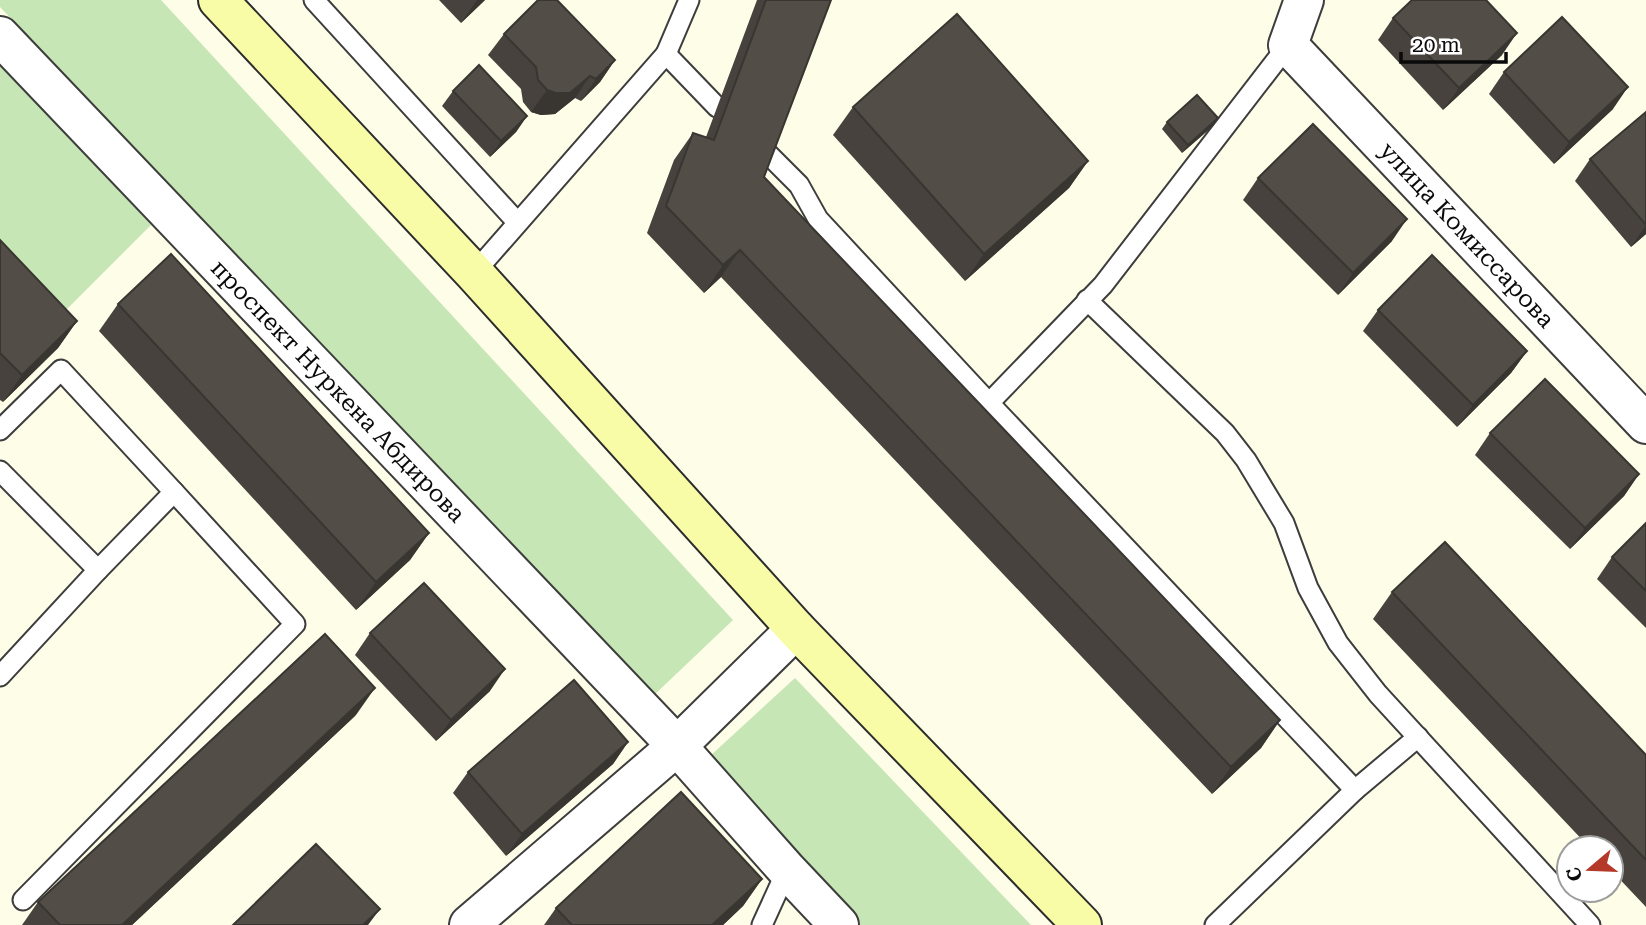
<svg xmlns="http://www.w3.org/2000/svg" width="1646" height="925" font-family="'Roboto Serif',serif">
<rect width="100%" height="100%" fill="#fefde8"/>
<g fill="#c6e6b5">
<path d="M0,0H161L733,620L652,697L0,7Z"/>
<path d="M0,62L151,225L44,332L0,287Z"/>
<path d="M795,678L1031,925H845L697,768Z"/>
</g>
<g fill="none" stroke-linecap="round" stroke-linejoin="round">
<g stroke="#3d3d3d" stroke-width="23">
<g id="lane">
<path d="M314,0L517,222"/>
<path d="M666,54L689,0"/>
<path d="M765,151L799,185L818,219L989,403L1355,790L1215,925"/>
<path d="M474,273L666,54L717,107"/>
<path d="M1087,300L1225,433L1246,460L1284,523L1308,588L1338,643L1378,694L1590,925"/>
<path d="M989,403L1103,285L1288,45"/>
<path d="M0,430L61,370L174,492L98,570L0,471"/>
<path d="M0,676L98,570"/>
<path d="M1355,790L1418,737"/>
<path d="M23,900L295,624L174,492"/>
<path d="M762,925L787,870"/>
</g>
</g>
<g stroke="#3d3d3d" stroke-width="42">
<g id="street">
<path d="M1304,0L1288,45L1646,424"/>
<path d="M0,36L677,746L787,870L839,925"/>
<path d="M469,925L677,746L796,629"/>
</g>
</g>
<g stroke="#2c2c2c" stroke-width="42">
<path id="secondary" d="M218,0L474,273L796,629L1082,925"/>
</g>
<use href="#lane" stroke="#fff" stroke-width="19"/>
<use href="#street" stroke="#fff" stroke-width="38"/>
<use href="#secondary" stroke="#f8fca6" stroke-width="38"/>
</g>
<g fill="#47423d">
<path d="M439,0H485L461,23Z"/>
<path d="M757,0H831L764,177L1280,720L1261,748L1212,794L721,277L704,293L647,233L674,160L693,133L706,137Z"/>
<path d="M1393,18L1502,55L1443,110L1378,40Z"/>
<path d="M504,34L615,60L600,82L581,101L575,98L555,114L541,115L531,112L523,102L521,89L488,55Z"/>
<path d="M1504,72L1613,109L1554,164L1489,94Z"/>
<path d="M453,91L527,116L516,132L490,157L442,106Z"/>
<path d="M853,107L1088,161L1069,188L965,281L833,135Z"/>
<path d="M1646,112V234L1631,247L1575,181L1590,159Z"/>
<path d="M1218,118L1213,126L1182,153L1162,129L1167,122Z"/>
<path d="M1258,178L1392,241L1338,295L1243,200Z"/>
<path d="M0,240L77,321L58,348L3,402L0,400Z"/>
<path d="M118,304L429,533L410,560L356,610L99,331Z"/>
<path d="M1378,310L1527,351L1511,373L1457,427L1363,331Z"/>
<path d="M1490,433L1639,474L1624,496L1570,549L1475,455Z"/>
<path d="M1646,523V628L1597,579L1612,557Z"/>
<path d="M1392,592L1646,755V907L1611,870V848H1590L1373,619Z"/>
<path d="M370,633L490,691L436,741L355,655Z"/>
<path d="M356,715L132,925H22L38,902Z"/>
<path d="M628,742L613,764L506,856L453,793L468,772Z"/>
<path d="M762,879L743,906L723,925H544L556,908Z"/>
</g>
<g fill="#393632">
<path d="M477,0H485L461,23Z"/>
<path d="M1517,33L1502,55L1443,110L1459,88Z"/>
<path d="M615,60L600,82L581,101L596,79Z"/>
<path d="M590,76L575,98L555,114L541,115L531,112L547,90Z"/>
<path d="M1628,87L1613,109L1554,164L1569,142Z"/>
<path d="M527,116L516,132L490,157L501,141Z"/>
<path d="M1218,118L1213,126L1182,153L1188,145Z"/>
<path d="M1088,161L1069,188L965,281L984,254Z"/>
<path d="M1407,219L1392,241L1338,295L1353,273Z"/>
<path d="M1646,225V234L1631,247Z"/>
<path d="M740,250L721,277L704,293L723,265Z"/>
<path d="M77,321L58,348L3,402L22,375Z"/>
<path d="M1527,351L1511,373L1457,427L1473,405Z"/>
<path d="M1639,474L1624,496L1570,549L1585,528Z"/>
<path d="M429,533L410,560L356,610L376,582Z"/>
<path d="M505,669L490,691L436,741L451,720Z"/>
<path d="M375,688L356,715L132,925H122Z"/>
<path d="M1280,720L1261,748L1212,794L1231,767Z"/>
<path d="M628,742L613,764L506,856L522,834Z"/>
<path d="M762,879L743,906L723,925H712Z"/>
<path d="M380,909L368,925H363Z"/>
</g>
<g fill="#524d47" stroke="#393632" stroke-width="2">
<path d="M538,0H557L615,60L596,79L590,76L570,93H556L547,90L538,80L536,67L504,34Z"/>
<path d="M766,0H831L764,177L1280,720L1231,767L740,250L723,265L666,206L693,133L714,140Z"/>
<path d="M1412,0H1486L1517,33L1459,88L1393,18Z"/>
<path d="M957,14L1088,161L984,254L853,107Z"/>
<path d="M1562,17L1628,87L1569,142L1504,72Z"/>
<path d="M479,65L527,116L501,141L453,91Z"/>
<path d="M1197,95L1218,118L1188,145L1167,122Z"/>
<path d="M1646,112V225L1590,159Z"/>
<path d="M1313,124L1407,219L1353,273L1258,178Z"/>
<path d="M0,240L77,321L22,375L0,353Z"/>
<path d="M171,254L429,533L376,582L118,304Z"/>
<path d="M1432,255L1527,351L1473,405L1378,310Z"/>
<path d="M1545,379L1639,474L1585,528L1490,433Z"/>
<path d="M1646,523V591L1612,557Z"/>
<path d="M1445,542L1646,755V860L1392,592Z"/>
<path d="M424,583L505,669L451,720L370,633Z"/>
<path d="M325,634L375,688L122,925H60L38,902Z"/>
<path d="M574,680L628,742L522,834L468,772Z"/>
<path d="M681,792L762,879L712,925H572L556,908Z"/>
<path d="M316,844L380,909L363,925H233Z"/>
</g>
<g text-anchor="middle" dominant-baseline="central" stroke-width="7" stroke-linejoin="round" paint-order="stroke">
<g font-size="24" fill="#0a0a0a" stroke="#fff">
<text transform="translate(1467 235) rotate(47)">улица Комиссарова</text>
<text transform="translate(338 391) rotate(46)">проспект Нуркена Абдирова</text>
</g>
</g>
<g transform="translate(1590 869) rotate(251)"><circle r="33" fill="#ffffff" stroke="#9d9d9d" stroke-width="2"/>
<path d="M0-5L12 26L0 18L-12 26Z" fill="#b43929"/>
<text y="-10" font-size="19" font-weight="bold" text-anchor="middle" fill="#0a0a0a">С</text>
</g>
<path d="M1401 52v10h105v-10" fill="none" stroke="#0a0a0a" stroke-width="3.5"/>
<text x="1412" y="52" font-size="21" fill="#0a0a0a" stroke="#ffffff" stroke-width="5" paint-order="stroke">20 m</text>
</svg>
